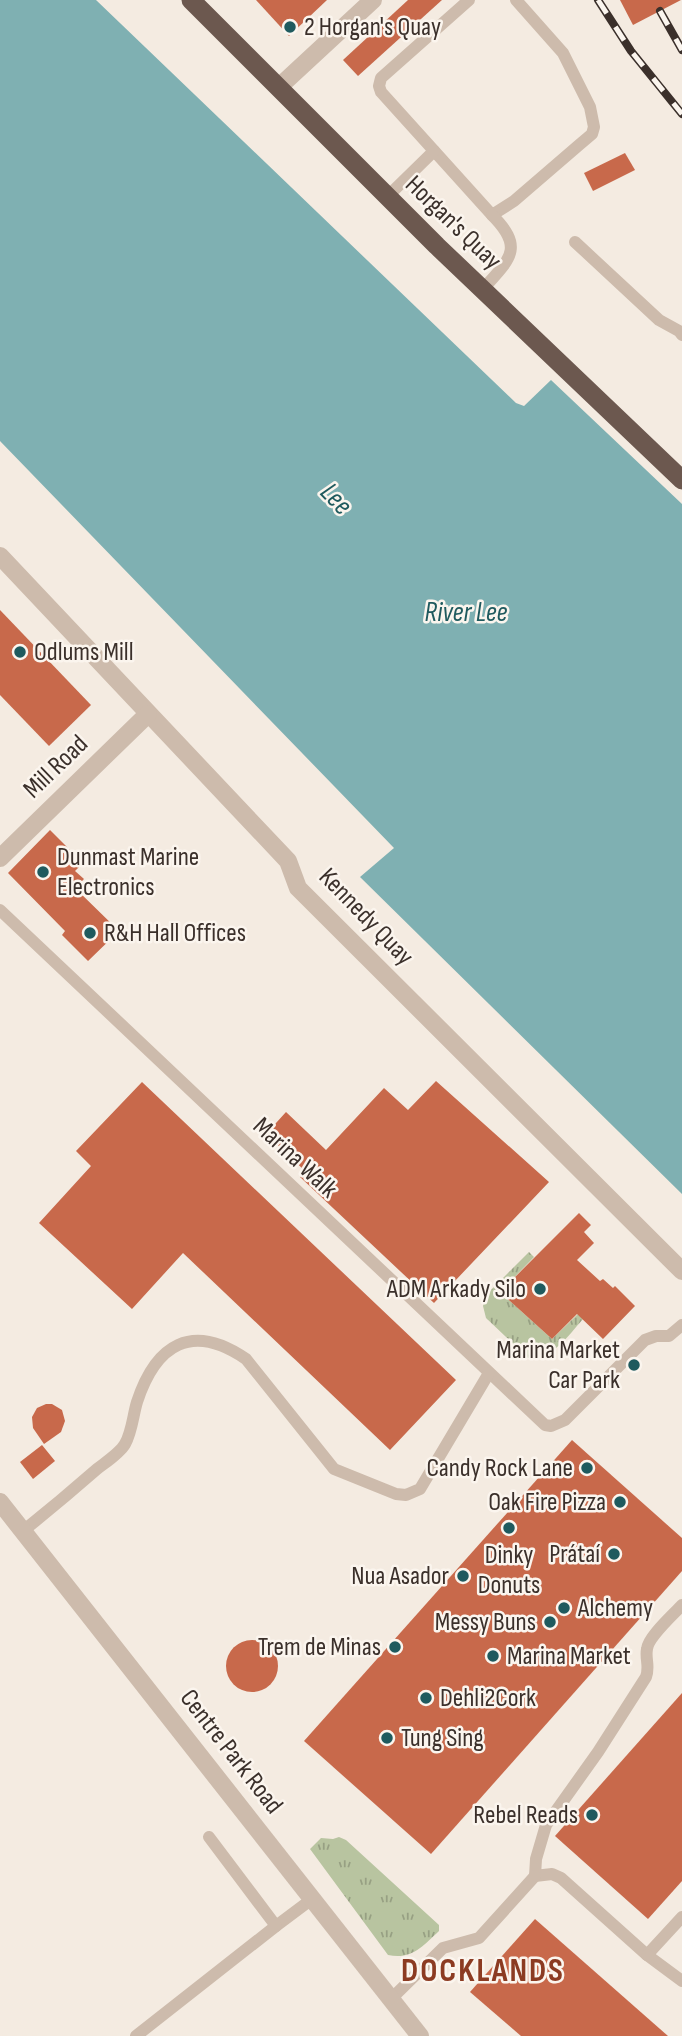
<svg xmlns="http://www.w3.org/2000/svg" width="682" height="2036" font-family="'Sofia Sans Condensed',sans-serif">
<defs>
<pattern id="grass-tufts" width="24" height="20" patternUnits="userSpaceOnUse" patternTransform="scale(1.75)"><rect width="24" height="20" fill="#b8c4a0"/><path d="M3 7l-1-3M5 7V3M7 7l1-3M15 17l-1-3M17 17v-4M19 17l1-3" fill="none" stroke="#97a083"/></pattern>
</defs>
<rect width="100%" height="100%" fill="#f4ebe1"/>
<g fill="url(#grass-tufts)">
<path d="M529,1252L534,1257L500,1292L552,1339L578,1314L583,1319C567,1337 554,1358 528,1358L486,1318L483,1306L486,1295Z"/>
<path d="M339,1837L346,1840L439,1925V1931C423,1946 412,1960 388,1955L310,1849L321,1838L333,1839Z"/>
</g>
<path fill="#7fb0b2" d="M0,0H96L516,403L524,406L551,380L682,504V1194L360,877L394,848L0,441Z"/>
<g fill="#c8694b">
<path d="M256,0H327L289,36Z"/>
<path d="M408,0H442L358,76L343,60Z"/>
<path d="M620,0H681L633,25Z"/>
<path d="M625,153L635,170L593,191L584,173Z"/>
<path d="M0,610L91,705L49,746L0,695Z"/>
<path d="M50,830L83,863L75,871L84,879L75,888L119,931L88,961L62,935L65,931L8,873Z"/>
<path d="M436,1081L549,1182L434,1303L300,1177L305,1171L266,1134L286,1112L326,1150L384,1088L408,1110Z"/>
<path d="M142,1082L456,1380L390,1450L183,1253L132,1309L39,1223L91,1166L76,1151Z"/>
<path d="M579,1213L591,1225L584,1232L594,1243L577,1260L600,1281L603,1279L613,1288L615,1286L635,1306L603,1339L577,1314L552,1339L500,1292Z"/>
<path d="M46,1404H52L62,1410L65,1421L61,1432L44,1444L33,1428L32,1417L37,1408Z"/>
<path d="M572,1440L682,1538V1571L431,1854L304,1741Z"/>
<path d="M42,1445L55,1461L33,1479L20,1462Z"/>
<circle cx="252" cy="1666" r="26"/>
<path d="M682,1693V1881L648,1919L555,1836Z"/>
<path d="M535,1919L668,2036H521L470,1992Z"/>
</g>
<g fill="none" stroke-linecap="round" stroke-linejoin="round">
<g stroke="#cdbbac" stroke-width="12">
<path d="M469,0L381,78L379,86L381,92L492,215L514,201L579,145L592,134L594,127L590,107L563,53L516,0"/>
<path d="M388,196L434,151"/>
<path d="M575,242L659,320L679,331L682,335"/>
<path d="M483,289C510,259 525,248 492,215"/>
<path d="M0,910L545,1425L551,1426L565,1420L645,1340L656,1336H669L682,1325"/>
<path d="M23,1531C48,1511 73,1490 97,1469C106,1462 120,1453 125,1444C132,1432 133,1415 137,1402C156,1344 192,1322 246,1359L334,1469L396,1494L406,1495L420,1489L489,1373"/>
<path d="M682,1605C673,1615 648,1637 647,1649C645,1659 650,1666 646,1677L598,1752L546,1825L536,1859L535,1876L552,1874L561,1878L647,1955L682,1917"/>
<path d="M276,1926L312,1899"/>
<path d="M647,1955L682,1981"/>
<path d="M391,1999L443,1948L479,1938L535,1876"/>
<path d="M136,2036L276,1926L209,1837"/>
</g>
<g stroke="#cdbbac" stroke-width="18">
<path d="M0,556L288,861L298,888L682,1271"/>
<path d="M0,858L148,714"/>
</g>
<g stroke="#cdbbac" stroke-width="18">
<path d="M279,87L373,0"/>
<path d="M0,1502L420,2036"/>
</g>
<path stroke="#6c584f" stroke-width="19" d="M191,0L437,246L682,480"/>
<g stroke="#3b302b" stroke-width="8">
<g id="rail">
<path d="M598,0L631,51L682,114"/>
<path d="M660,11L682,50"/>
</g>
</g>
<use href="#rail" stroke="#fbf5ee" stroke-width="5" stroke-dasharray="16" stroke-linecap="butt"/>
</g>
<g fill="#1f5a5e" stroke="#fbf5ee" stroke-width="2.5">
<circle cx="290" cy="27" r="7"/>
<circle cx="20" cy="652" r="7"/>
<circle cx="43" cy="872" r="7"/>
<circle cx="90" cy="933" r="7"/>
<circle cx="540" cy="1289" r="7"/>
<circle cx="634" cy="1365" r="7"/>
<circle cx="587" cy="1468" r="7"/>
<circle cx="620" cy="1502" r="7"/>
<circle cx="509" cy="1528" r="7"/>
<circle cx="614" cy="1554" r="7"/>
<circle cx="463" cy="1576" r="7"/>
<circle cx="564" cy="1608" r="7"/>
<circle cx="550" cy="1622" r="7"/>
<circle cx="395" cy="1647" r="7"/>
<circle cx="493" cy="1656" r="7"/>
<circle cx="426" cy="1698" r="7"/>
<circle cx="387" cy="1738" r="7"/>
<circle cx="592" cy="1815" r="7"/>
</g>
<g text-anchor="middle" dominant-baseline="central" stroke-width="5" stroke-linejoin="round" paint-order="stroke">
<g font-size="26" fill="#3b302b" stroke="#fbf5ee" text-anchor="end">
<text x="304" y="27" text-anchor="start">2 Horgan's Quay</text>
<text x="34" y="652" text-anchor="start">Odlums Mill</text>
<text x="57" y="857" text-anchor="start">Dunmast Marine<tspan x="57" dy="30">Electronics</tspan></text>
<text x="104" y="933" text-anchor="start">R&amp;H Hall Offices</text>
<text x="526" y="1289">ADM Arkady Silo</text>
<text x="620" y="1350">Marina Market<tspan x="620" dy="30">Car Park</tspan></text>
<text x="573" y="1468">Candy Rock Lane</text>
<text x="606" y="1502">Oak Fire Pizza</text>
<text x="600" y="1554">Prátaí</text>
<text x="509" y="1555" text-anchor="middle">Dinky<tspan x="509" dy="30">Donuts</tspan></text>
<text x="449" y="1576">Nua Asador</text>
<text x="578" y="1608" text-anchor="start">Alchemy</text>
<text x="536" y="1622">Messy Buns</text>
<text x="381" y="1647">Trem de Minas</text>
<text x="507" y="1656" text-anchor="start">Marina Market</text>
<text x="440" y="1698" text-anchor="start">Dehli2Cork</text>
<text x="401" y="1738" text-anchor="start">Tung Sing</text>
<text x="578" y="1815">Rebel Reads</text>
</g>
<g font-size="26" fill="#3b302b" stroke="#fbf5ee">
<text transform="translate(453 223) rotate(44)">Horgan's Quay</text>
<text transform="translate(56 767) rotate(-44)">Mill Road</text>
<text transform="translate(366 917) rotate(46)">Kennedy Quay</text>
<text transform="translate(295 1158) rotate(43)">Marina Walk</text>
<text transform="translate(231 1752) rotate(52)">Centre Park Road</text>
</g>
<g font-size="28" font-style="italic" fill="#1f5a5e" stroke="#fbf5ee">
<text transform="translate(336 499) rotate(46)">Lee</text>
<text x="466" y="612">River Lee</text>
</g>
<g font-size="33" font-weight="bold" letter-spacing="2" fill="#8c3b22" stroke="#fbf5ee">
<text x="483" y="1971">DOCKLANDS</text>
</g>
</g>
</svg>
